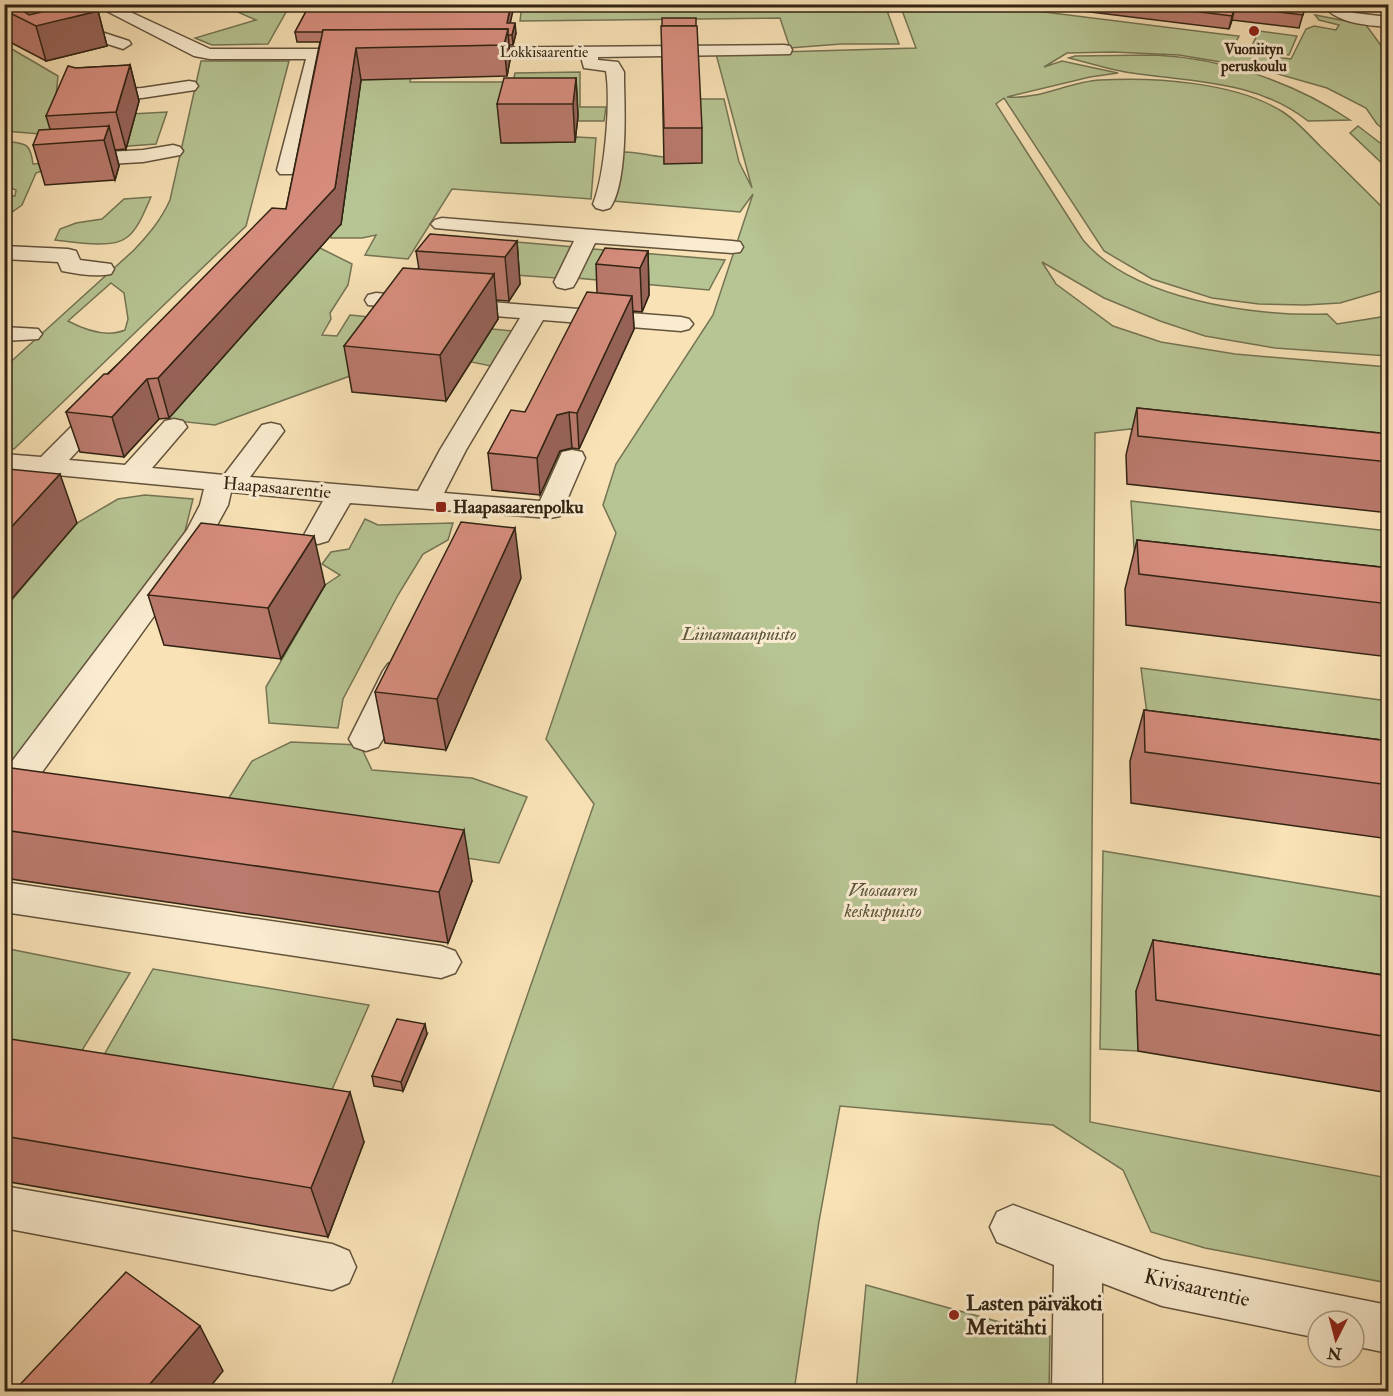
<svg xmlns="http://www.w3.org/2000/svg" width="1393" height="1396" font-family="'IM FELL Double Pica',serif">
<rect width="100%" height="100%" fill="#f8e2b6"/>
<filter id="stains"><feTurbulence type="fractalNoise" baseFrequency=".00333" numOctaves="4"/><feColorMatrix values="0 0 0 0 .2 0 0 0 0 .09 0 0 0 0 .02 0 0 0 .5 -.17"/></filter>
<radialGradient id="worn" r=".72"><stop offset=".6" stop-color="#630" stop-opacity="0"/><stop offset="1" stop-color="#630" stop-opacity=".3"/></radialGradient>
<g fill="#b7c493" stroke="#747453" stroke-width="1.5" fill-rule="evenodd">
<path d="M522,4L885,5L899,44H841L789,48L773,46L789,45L780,18L520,21Z"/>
<path d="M222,5H290L268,44L212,45L195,38L256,20Z"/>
<path d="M900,5H987L1221,34L1239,36L1231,51L1291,59L1306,29L1314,26L1336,30L1339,25L1319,20L1315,15L1366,25L1388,55V133L1377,124L1366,108L1327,88L1257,68L1179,55L1113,52L1067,53L1044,67L1062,61L1118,73L1090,77L1007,97C1039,100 1068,82 1100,80C1154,77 1236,82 1283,112C1297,121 1308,134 1320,146C1343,168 1366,191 1388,213V289L1340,303L1305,305L1259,304L1212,298L1152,279L1104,251L1004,98L996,104L1083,240C1132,299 1254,317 1327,314L1337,324L1388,316V356L1275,348L1205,336L1160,321L1104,298L1042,262L1056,284L1113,326L1161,342L1235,354L1388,367V452L1312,443L1130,429L1095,433L1090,1122L1388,1178V1283L1205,1248L1151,1232L1123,1170L1053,1125L840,1106L819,1221L794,1391L389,1392L594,804L546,739L616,533L603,505L616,464L713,315L753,194L740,212L613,201L617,159L625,152C639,152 650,156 664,157V164L698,99H724L739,162L752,188L716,54L916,48Z"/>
<path d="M1259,31L1297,36L1289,55L1250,50Z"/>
<path d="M5,45L58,76L52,135L5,131Z"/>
<path d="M1155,55C1222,58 1294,82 1350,120L1308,121C1258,81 1193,82 1132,73C1111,70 1090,63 1069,58L1075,56Z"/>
<path d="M201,61H289L246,226L14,449L5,448V367L134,250C149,234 161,220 170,200ZM111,283L124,293L128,319L125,330C106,338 85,330 68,321Z"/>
<path d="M580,72V107H606L604,121H578L502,143L575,142L576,137L596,138L591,199L452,189L408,259L365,255L376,235L362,238H331V226L341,225L361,77H411L410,82H513L515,73Z"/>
<path d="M167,112L156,144L63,151L76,117Z"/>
<path d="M1358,126L1388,149V169L1350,133Z"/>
<path d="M4,141C25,144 30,141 33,164L46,163L42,171L36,173L22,205L5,217V195L15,196L16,190L5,186Z"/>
<path d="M151,197C145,210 138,230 126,238C112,249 73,242 55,240L60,229L76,223L102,219L124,199Z"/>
<path d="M439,235L574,247L556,278L418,268Z"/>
<path d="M320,248L352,264L348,285L330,313L331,319L322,335L337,336L350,315L513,331L491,366L378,343L350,376L215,425L167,420Z"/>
<path d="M593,249L725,260L709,290L576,278Z"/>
<path d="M145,495L193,499L183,539L5,780V608L77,523L118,499Z"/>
<path d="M1131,501L1388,531V615L1136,579Z"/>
<path d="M365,519L378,525L453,523L448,540L423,554L398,595L343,699L338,728L269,723L266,687L325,585L340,575L322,564L331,552L349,549Z"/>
<path d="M1141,668L1388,701V783L1152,752Z"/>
<path d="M291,742L360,745L372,770L472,778L527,797L499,863L215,820L252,761Z"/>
<path d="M1103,851L1388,898V1031L1136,991L1138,1051L1100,1049Z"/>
<path d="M4,948L130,973L76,1060L5,1047Z"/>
<path d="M153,969L369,1005L328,1099L100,1062Z"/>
<path d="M866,1285L1050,1336L1049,1391H856Z"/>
</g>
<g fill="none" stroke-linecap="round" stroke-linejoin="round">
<g stroke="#63533c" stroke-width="3">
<g id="minor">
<path d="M93,4H113L210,49H363L371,54L363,59H323L297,170L294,174H280L277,170L306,59H210L194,56Z"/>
<path d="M1322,4H1338L1354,13L1388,17V27C1366,25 1337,24 1322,4Z"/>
<path d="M86,27L129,41L131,44L123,49L80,35L78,32Z"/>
<path d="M784,45L790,46L792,50L790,54L598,57V60L618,62L624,72V83C625,114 627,184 610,208L603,210L596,208L593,204C605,175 611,101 606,71L584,68L581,57L466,58L458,53L466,48Z"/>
<path d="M189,81L195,82L198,86L195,90L142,98L92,101L86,100L83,96L86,92L92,91L142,88Z"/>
<path d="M173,145L180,147L183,151L180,155L143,162L73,166L66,164L63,160L66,156L73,154L143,150Z"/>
<path d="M442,218L732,241L740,242L743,247L740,252L732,253L595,243L576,282L573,287L565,289L557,287L554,282L574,241L435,228L431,224L435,220Z"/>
<path d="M4,246L68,249L76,251L80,260L111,264L114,269L111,274C96,277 77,274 62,271L58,262L4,259Z"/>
<path d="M376,293L681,317L689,319L693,324L689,329L681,331L543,320L466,450L444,493L540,501L562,452L572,450L582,452L585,458L560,516L550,518L350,503L328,541L318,544L308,541L304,535L323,501L231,492L228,505L210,538L17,807L4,811V772L187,530L200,505L204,489L4,470V454L41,457L96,402L105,399L114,402L118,407L69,460L125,465L165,421L174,419L183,421L187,427L152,468L224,475L262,425L271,423L280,425L284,431L250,477L418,491L440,450L520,318L368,305L365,300L368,295Z"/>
<path d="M4,327L38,329L42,334L38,339L4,341Z"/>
<path d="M399,660L410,664L415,671L383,739L378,747L366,751L354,747L349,739L383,671L388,664Z"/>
<path d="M4,882L441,946L455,951L461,962L455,973L441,978L4,912Z"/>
<path d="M4,1186L332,1244L349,1251L356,1267L349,1283L332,1290L4,1228Z"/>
<path d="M1013,1205L1162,1260L1388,1305V1353L1354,1346V1321H1318V1338L1162,1306L1102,1283V1392H1052L1054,1265L997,1242L990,1227L997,1212Z"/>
</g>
</g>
<use href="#minor" fill="#faecd0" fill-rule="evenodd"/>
</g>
<g fill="#ba7a6d" stroke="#312313" stroke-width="1.5">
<path d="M4,4H65L66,7L98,11L107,46L46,61L4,39Z"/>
<path d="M310,4H513L510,23L516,33L513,45H509L510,60L507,76L361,80L341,224L169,418L159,419L124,457L80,452L66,412L286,209L320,42H297L295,32Z"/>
<path d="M1025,4H1306L1299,28L1232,20L1229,29Z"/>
<path d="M662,59L702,128V163L664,164Z"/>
<path d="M130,65L139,101L126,149L115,150L119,166L115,180L45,185L33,145L50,129L46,116L76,68Z"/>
<path d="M576,78L578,116L575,142L501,143L497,104Z"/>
<path d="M517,241L520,284L509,301L496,300L498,319L446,401L352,392L344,346L419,269L416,251Z"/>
<path d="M648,251L649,295L642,312L633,311L634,329L579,449L572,448L560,451L540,495L492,490L488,453L525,412L597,293L596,264Z"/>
<path d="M1137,408L1389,434V513L1127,484L1126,455Z"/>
<path d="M1137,540L1389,568V657L1126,625L1125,589Z"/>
<path d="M521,578L446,750L385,743L375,692Z"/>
<path d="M325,585L281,659L164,645L148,595Z"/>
<path d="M1144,710L1389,741V839L1131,803L1130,761Z"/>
<path d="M4,767L472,881L448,943L4,878Z"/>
<path d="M1153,940L1389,976V1093L1138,1051L1136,991Z"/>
<path d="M427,1034L403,1091L374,1086L372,1076Z"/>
<path d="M4,1038L364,1142L328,1237L4,1181Z"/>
</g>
<g fill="#976359" stroke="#312313" stroke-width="1.5">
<path d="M23,4H65L69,18L98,11L107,46L46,61L36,26L20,9Z"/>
<path d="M511,4H513L514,6L508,33L507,23Z"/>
<path d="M1235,7L1232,20L1229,29L1232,16Z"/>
<path d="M515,23L516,33L513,45L512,35Z"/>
<path d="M508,29L510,60L507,76L504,45Z"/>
<path d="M356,48L361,80L341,224L169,418L158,378L335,188Z"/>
<path d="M130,65L139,101L126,149L116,112Z"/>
<path d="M576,78L578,116L575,142L573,104Z"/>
<path d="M109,126L119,166L115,180L104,140Z"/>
<path d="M517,241L520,284L509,301L505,257Z"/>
<path d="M648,251L649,295L642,312L640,268Z"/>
<path d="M494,274L498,319L446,401L440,355Z"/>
<path d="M632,296L634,329L579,449L577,413Z"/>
<path d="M147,379L159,419L124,457L112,417Z"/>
<path d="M569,412L572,448L560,451L540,495L537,458L557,415Z"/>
<path d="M60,474L77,523L4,608V535Z"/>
<path d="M515,528L521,578L446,750L437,699Z"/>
<path d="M314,536L325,585L281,659L268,608Z"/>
<path d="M464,830L472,881L448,943L439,892Z"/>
<path d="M425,1024L427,1034L403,1091L401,1082Z"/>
<path d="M350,1092L364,1142L328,1237L311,1188Z"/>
<path d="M200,1326L223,1371L206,1392H143Z"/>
</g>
<g fill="#d88e7f" stroke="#312313" stroke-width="1.5">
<path d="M4,4H23L20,9L29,15L76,4H84L98,11L36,26L4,10Z"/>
<path d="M310,4H511L507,23H515L512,35H508V29L323,30L322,32H295Z"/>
<path d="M1135,4H1306L1303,15L1235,7L1232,16Z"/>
<rect x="662" y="18" width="34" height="8"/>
<path d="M661,26H697L702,128H664Z"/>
<path d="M508,29L504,45L356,48L335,188L158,378L147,379L112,417L66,412L104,374H108L272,208L286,209L323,30Z"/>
<path d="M130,65L116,112L46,116L68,66L76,68Z"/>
<path d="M504,78H576L573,104H497Z"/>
<path d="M109,126L104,140L33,145L39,130Z"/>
<path d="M430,234L517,241L505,257L416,251Z"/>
<path d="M605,248L648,251L640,268L596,264Z"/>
<path d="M403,268L494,274L440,355L344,346Z"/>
<path d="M587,292L632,296L577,413L569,412L557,415L537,458L488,453L511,410L525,412Z"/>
<path d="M1137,408L1389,434V462L1138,436Z"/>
<path d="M8,469L60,474L4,535V472Z"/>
<path d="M461,522L515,528L437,699L375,692Z"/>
<path d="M201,523L314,536L268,608L148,595Z"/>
<path d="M1137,540L1389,568V604L1139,574Z"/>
<path d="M1144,710L1389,741V785L1145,752Z"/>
<path d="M4,767L464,830L439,892L4,830Z"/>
<path d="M1153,940L1389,976V1037L1156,1000Z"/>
<path d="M397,1019L425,1024L401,1082L372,1076Z"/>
<path d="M4,1038L350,1092L311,1188L4,1136Z"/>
<path d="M126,1272L200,1326L143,1392H13Z"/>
</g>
<g fill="#8f2418" stroke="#faecd0" stroke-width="2">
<circle cx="1254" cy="31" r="6"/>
<rect x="435" y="501" width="12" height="12" rx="3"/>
<circle cx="954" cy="1315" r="6"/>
</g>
<g text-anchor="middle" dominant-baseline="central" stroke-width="6" stroke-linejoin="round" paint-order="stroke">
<g font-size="15" font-weight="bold" fill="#312313" stroke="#faecd0">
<text x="1254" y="49">Vuoniityn<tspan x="1254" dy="17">peruskoulu</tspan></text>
</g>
<g font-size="15" fill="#312313" stroke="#faecd0">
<text x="544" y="52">Lokkisaarentie</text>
</g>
<g font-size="18" fill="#312313" stroke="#faecd0">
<text transform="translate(277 488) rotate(5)">Haapasaarentie</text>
</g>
<g font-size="18" font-weight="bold" fill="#312313" stroke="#faecd0" text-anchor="start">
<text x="453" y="507">Haapasaarenpolku</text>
</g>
<g font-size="18" font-style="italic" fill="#595339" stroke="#faecd0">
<text x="739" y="634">Liinamaanpuisto</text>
<text x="883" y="890">Vuosaaren<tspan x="883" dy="21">keskuspuisto</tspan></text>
</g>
<g font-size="21" fill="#312313" stroke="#faecd0">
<text transform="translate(1197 1288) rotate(13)">Kivisaarentie</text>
</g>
<g font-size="21" font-weight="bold" fill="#312313" stroke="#faecd0" text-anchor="start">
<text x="966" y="1303">Lasten päiväkoti<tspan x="966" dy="24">Meritähti</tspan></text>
</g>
</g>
<rect width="1393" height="1396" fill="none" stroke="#f8e2b6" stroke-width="24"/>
<rect x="6" y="6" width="1381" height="1384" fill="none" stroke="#312313" stroke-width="3"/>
<rect x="12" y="12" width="1369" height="1372" fill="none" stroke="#312313" stroke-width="1.5"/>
<g transform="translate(1336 1339) rotate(186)"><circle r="28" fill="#faecd0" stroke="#aa9c84" stroke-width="1.5"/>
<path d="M0-4.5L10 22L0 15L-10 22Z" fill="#8f2418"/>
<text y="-9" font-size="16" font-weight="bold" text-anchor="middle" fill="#312313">N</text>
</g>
<rect width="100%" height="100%" filter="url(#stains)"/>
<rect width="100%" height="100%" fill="url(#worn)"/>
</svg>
